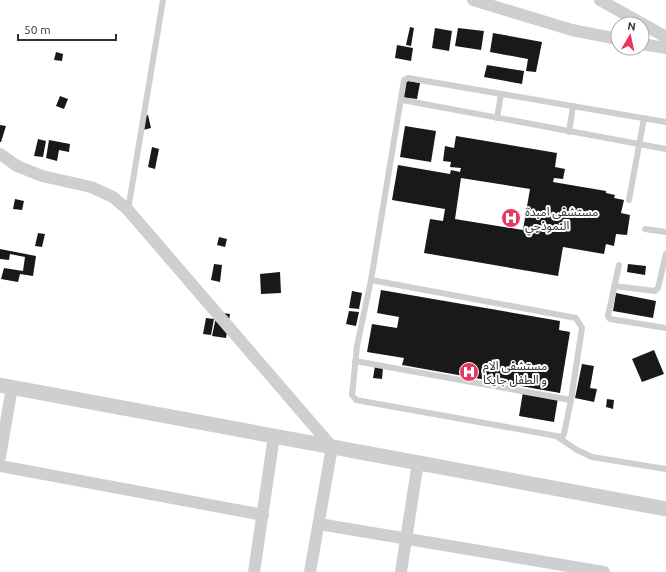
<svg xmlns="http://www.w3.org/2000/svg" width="666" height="572" font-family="Ubuntu,'Noto Sans Arabic',sans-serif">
<rect width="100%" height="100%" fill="#fff"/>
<g fill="#191919" fill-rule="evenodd">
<path d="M410,27L414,28L411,46L406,45Z"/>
<path d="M435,28L452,31L449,51L432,48Z"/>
<path d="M458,28L484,31L481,50L455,46Z"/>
<path d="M493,33L542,42L536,72L526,71L528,59L490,52Z"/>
<path d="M397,45L413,48L411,61L395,58Z"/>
<path d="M56,52L63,54L62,61L54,60Z"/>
<path d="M487,65L524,71L522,84L484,77Z"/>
<path d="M403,80L420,83L417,99L400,97Z"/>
<path d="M60,96L68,99L64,109L56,106Z"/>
<path d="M148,115L151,128L143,130L141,117Z"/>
<path d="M0,125L6,126L1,142H0Z"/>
<path d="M405,126L436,131L431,162L400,157Z"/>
<path d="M456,136L557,153L555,167L565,169L563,179L554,178L553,182L606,191V193L615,195L614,198L624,200L621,213L630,215L627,235L616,234L614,246L606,244L604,254L563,247L558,276L424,253L430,219L443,221L445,209L392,200L398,165L450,174L451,170L460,172L461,168L450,167L451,162L443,161L445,146L454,148ZM461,178L530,189L523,230L455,219Z"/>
<path d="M38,139L46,141L43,157L34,156Z"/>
<path d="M49,140L70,144L69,152L59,150L57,161L46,158Z"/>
<path d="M152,147L159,149L155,169L148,167Z"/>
<path d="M15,199L24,201L22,210L13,209Z"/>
<path d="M38,233L45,234L42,247L35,246Z"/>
<path d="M219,237L227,239L225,247L217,245Z"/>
<path d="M0,249L36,256L33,276L20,274L18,282L1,279L4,268L23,271L25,257L10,254L9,260L0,259Z"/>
<path d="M214,264L222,265L220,282L211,280Z"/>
<path d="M628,264L646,266L645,275L627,272Z"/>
<path d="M280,272L281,293L261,294L260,274Z"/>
<path d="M381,290L560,321L559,330L570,332L560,393L402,365L404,358L367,352L372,324L397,328L399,317L377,313Z"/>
<path d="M352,291L362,293L359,309L349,308Z"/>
<path d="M616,293L656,301L653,318L613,311Z"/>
<path d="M349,311L359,312L356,326L346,324Z"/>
<path d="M217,312L230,314L226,338L212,336Z"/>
<path d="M206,318L214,319L211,335L203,334Z"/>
<path d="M654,350L664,374L642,382L632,359Z"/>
<path d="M582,364L594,366L590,388L597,389L594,402L575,398Z"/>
<path d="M375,366L383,367L382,379L373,378Z"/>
<path d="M523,392L558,398L554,422L519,416Z"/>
<path d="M607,399L614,400L613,409L606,407Z"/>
</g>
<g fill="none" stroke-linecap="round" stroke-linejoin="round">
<g stroke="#cfcfcf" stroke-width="6">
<path d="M402,100L666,149"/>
<path d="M497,118L501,94"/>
<path d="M569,132L573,106"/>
<path d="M629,200L644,118"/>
<path d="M128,210L163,0"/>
<path d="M645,229L666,232"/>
<path d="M619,265L608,316L610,319L666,328"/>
<path d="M371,280L357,346L352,395L356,400L562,437L564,434L571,400L582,328L576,318L371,280L404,80L408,78L666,122"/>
<path d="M614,286L655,291L658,288L666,254"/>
<path d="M355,361L571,400"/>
<path d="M559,438L577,450L592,457L666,469"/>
</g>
<g stroke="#cfcfcf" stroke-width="12">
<path d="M473,0L572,30L618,39"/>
<path d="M600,0L666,37"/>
<path d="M642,44L666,48"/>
<path d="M0,154L17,166L42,176L91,187L113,197L128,210L332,447L310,572"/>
<path d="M0,457L12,387"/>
<path d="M0,466L263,515"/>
<path d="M319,524L604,572"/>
<path d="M254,572L274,436"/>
<path d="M401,572L418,462"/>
</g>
<path stroke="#cfcfcf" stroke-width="15" d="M0,385L666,509"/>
</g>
<defs>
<g id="hospital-disc" transform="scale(1)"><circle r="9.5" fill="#e53861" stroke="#fff"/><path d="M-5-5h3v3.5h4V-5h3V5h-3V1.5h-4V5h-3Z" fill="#fff"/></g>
</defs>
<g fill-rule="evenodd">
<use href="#hospital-disc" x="511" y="218"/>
<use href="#hospital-disc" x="469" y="372"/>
</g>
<g text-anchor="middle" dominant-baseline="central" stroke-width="4" stroke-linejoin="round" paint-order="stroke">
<g font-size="12" fill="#323232" stroke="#fff" text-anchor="start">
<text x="525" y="211">مستشفى امبدة<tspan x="525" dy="14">النموذجي</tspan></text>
<text x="483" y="365">مستشفى الام<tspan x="483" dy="14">و الطفل جايكا</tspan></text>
</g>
</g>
<g transform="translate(630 36) rotate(9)"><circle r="19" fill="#ffffff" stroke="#adadad"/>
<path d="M0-3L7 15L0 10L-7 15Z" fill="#e53861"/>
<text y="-6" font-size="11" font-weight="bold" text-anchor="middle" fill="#323232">N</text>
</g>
<path d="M18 34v6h98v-6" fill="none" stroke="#323232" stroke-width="2"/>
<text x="24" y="34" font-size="12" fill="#323232" stroke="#ffffff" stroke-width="3" paint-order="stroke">50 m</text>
</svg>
